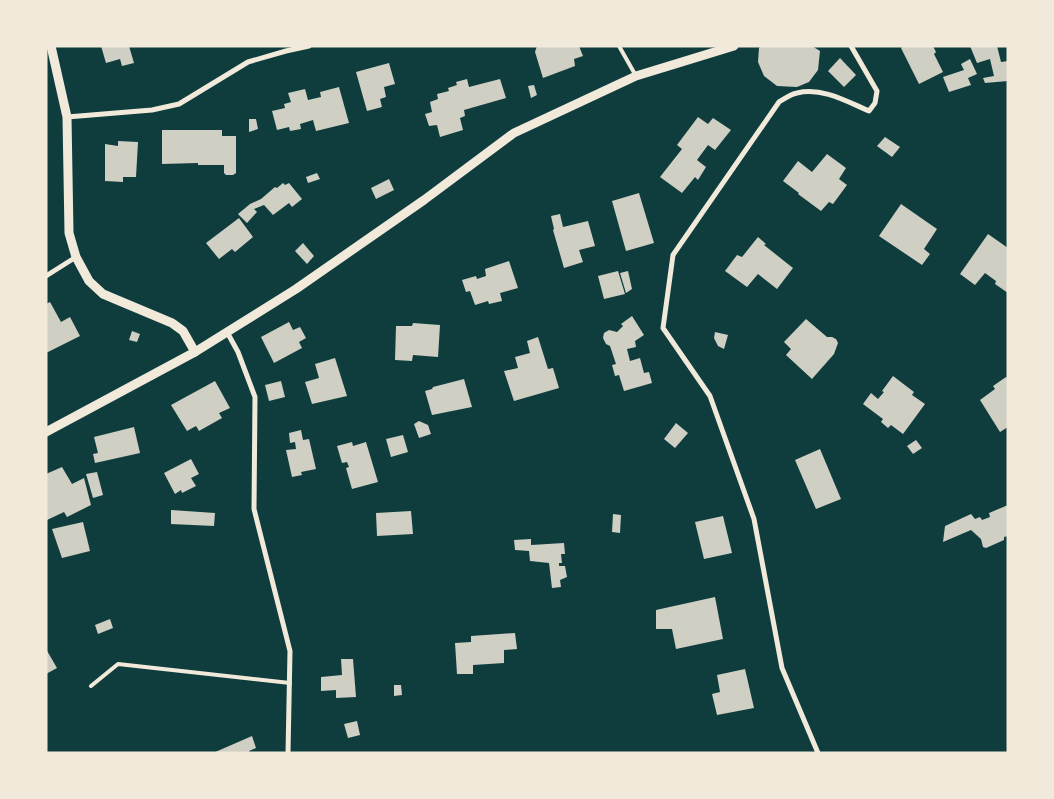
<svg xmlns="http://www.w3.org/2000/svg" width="1054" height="799" font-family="Poppins,sans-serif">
<rect width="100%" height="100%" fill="#0f3d3e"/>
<g fill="#cfcfc3">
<path d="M101,46H129L134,63L122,66L120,59L106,63Z"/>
<path d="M537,46H579L583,56L574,59L575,66L543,78L535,52Z"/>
<path d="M761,46H812L820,51L818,70L809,82L797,87L777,86L764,76L758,62L759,48Z"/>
<path d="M904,46H933L936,52L934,54L943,72L919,84L901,48Z"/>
<path d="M970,46H997L1001,62L1008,61V81L985,83L983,78L994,76L990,59L977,63Z"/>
<path d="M840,58L856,75L844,87L828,71Z"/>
<path d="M970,59L977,74L968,78L971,85L949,92L943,77L964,70L961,64Z"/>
<path d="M389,63L395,84L384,87L386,97L380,99L382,107L367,111L356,72Z"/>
<path d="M467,79L469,87L500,79L506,98L464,110L465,116L460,118L463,130L440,137L437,125L429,126L425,114L432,112L430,102L438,99L437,94L449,91L448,88L457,85L456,82Z"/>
<path d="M534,85L537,95L531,98L528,86Z"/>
<path d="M339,87L349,123L316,131L313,120L300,124L301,129L290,131L289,127L277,130L272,111L285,108L284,104L291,102L288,93L305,89L308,100L321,97L320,92Z"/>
<path d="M698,117L708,124L713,118L731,130L715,150L708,145L697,160L706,167L698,180L695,177L682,193L660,177L682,149L677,145Z"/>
<path d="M249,119H256L258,129L249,132Z"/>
<path d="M162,130H222V136H236V173L233,175H226L224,173V165H198V163L162,164Z"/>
<path d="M885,137L900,147L892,157L877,146Z"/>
<path d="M118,141L138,142L136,177H123V182L105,181V144L118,146Z"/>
<path d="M827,154L846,168L839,179L847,185L833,204L829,202L821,211L798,194L799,193L783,181L798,161L812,172Z"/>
<path d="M317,173L320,179L308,183L306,177Z"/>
<path d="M389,179L394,190L376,199L371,188Z"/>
<path d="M283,183L285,185L289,183L302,199L292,207L289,203L273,215L264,205L254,209L257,212L247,223L238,214L250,204L261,199L275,187L277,188Z"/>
<path d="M639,193L654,243L626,251L612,201Z"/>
<path d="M901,204L937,229L924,249L930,254L922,265L879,236Z"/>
<path d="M560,214L563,227L588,221L595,246L579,250L583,262L564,268L553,230L554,229L551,216Z"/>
<path d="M239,218L253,237L235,252L232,249L219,259L206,243Z"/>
<path d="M988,234L1008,248V293L995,284L996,281L985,273L975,285L960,274Z"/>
<path d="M758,237L766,244L764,245L793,268L777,289L758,274L747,287L725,271L737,255L742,257Z"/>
<path d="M303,243L314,256L307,264L295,251Z"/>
<path d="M509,261L518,288L500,293L502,301L489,304L488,301L475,305L470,291L466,292L462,280L476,276L477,279L486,276L485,269Z"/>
<path d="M618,271L625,294L604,299L598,276Z"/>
<path d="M628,271L632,289L626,293L620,273Z"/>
<path d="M50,302L61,322L70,317L80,336L46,353V304Z"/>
<path d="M632,316L644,335L635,341L636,347L627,349L630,361L640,358L644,373L649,372L652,383L624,391L619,375L615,376L612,365L616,364L610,346L606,344L603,338L604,333L609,330L617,332L623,326L621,324Z"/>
<path d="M806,319L827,337H832L836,339L838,343L834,354L812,379L786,355L791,349L784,342Z"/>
<path d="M289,322L293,330L300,327L306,338L299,342L302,348L274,363L261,337Z"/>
<path d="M413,323L440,325L438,357L413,355L412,361L395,360L396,326H412Z"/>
<path d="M132,331L140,334L137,342L129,340Z"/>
<path d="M715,332L728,335L724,349L718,346L714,338Z"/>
<path d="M538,337L548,369L553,368L559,388L514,401L504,371L518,368L515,357L530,353L527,341Z"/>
<path d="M335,358L347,396L312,404L305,382L319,378L315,364Z"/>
<path d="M893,376L914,392L912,395L925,404L903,434L891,425L888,428L881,422L883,419L863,404L871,393L878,399L884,392L882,391Z"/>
<path d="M1006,377L1008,379V427L1000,432L980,400L995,389L993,386Z"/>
<path d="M464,379L472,407L432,415L425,391L432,389L433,387Z"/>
<path d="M215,381L230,408L219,413L222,418L199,431L196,426L187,431L171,405Z"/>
<path d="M281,381L285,397L269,401L265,385Z"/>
<path d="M419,421L428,425L431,434L419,438L414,424Z"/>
<path d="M676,423L688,433L675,448L664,439Z"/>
<path d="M134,427L140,453L95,463L93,454L98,453L94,437Z"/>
<path d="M301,430L303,440L309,439L316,469L301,472L302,475L292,477L286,450L296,449L295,442L290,443L289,433Z"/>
<path d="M403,435L408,452L391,457L386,439Z"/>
<path d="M916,440L922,448L913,454L907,446Z"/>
<path d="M352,442L353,446L366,442L378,482L352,489L346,468L349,467L347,462L342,463L337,446Z"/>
<path d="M820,449L841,499L816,509L795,460Z"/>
<path d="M191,459L199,474L191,478L196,486L182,493L181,490L175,494L164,473Z"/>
<path d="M62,467L72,484L84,478L91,505L67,517L64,512L47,520L46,474Z"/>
<path d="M97,472L103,495L93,498L86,474Z"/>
<path d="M1008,505V536L1004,537V540L986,548L983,547L981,539L971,530L943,542L945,526L971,514L975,519L980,517L982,520L990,517L989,513Z"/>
<path d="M171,510L215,513L214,526L171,524Z"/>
<path d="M411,511L413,534L377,536L376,513Z"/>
<path d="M613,514L621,515L620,533L612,532Z"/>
<path d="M723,516L732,553L704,559L695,522Z"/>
<path d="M83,522L90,551L62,558L52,529Z"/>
<path d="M531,539V545L564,543L565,554H561L562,563H559V566H565L567,577L560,580L561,587L552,588L549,563L530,561L529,551L515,550L514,540Z"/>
<path d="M715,597L723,639L676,649L672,629H656V610Z"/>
<path d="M110,619L113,628L98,634L95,625Z"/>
<path d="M515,633L517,649L504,650V663L473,665V674H457L455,643L471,642V636Z"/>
<path d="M46,649L57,668L46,674Z"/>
<path d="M341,659H353L356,697L336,698V690L321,691V677L342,675Z"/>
<path d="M745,669L754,708L717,715L712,694L720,692L717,675Z"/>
<path d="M394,685H401L402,695L394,696Z"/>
<path d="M357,721L360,735L348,738L344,724Z"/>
<path d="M252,736L256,748L249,751L250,753H213Z"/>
</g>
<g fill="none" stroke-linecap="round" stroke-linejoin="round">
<g stroke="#f1e9da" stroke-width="4">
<path d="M619,46L636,76"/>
<path d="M91,686L118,664L290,683"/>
</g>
<g stroke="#f1e9da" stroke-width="5">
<path d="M67,117L152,110L179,104L248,62L286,51L309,46"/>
<path d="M46,276L76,257"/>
<path d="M227,332L238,352L255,397L254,509L290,651L288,753"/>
<path d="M818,753L782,668L754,519L710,396L663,328L673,255L779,102C784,99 791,94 797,93C822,87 846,101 869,111L875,103L877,91L851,46"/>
</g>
<g stroke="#f1e9da" stroke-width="9">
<path d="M51,46L67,117L69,233L76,257L89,281L103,294L172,323L183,331L195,352"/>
<path d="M46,432L195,352L296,289L424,200L514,133L636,76L734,46"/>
</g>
</g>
<rect width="1054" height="799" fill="none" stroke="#f1e9da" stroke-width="95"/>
</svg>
